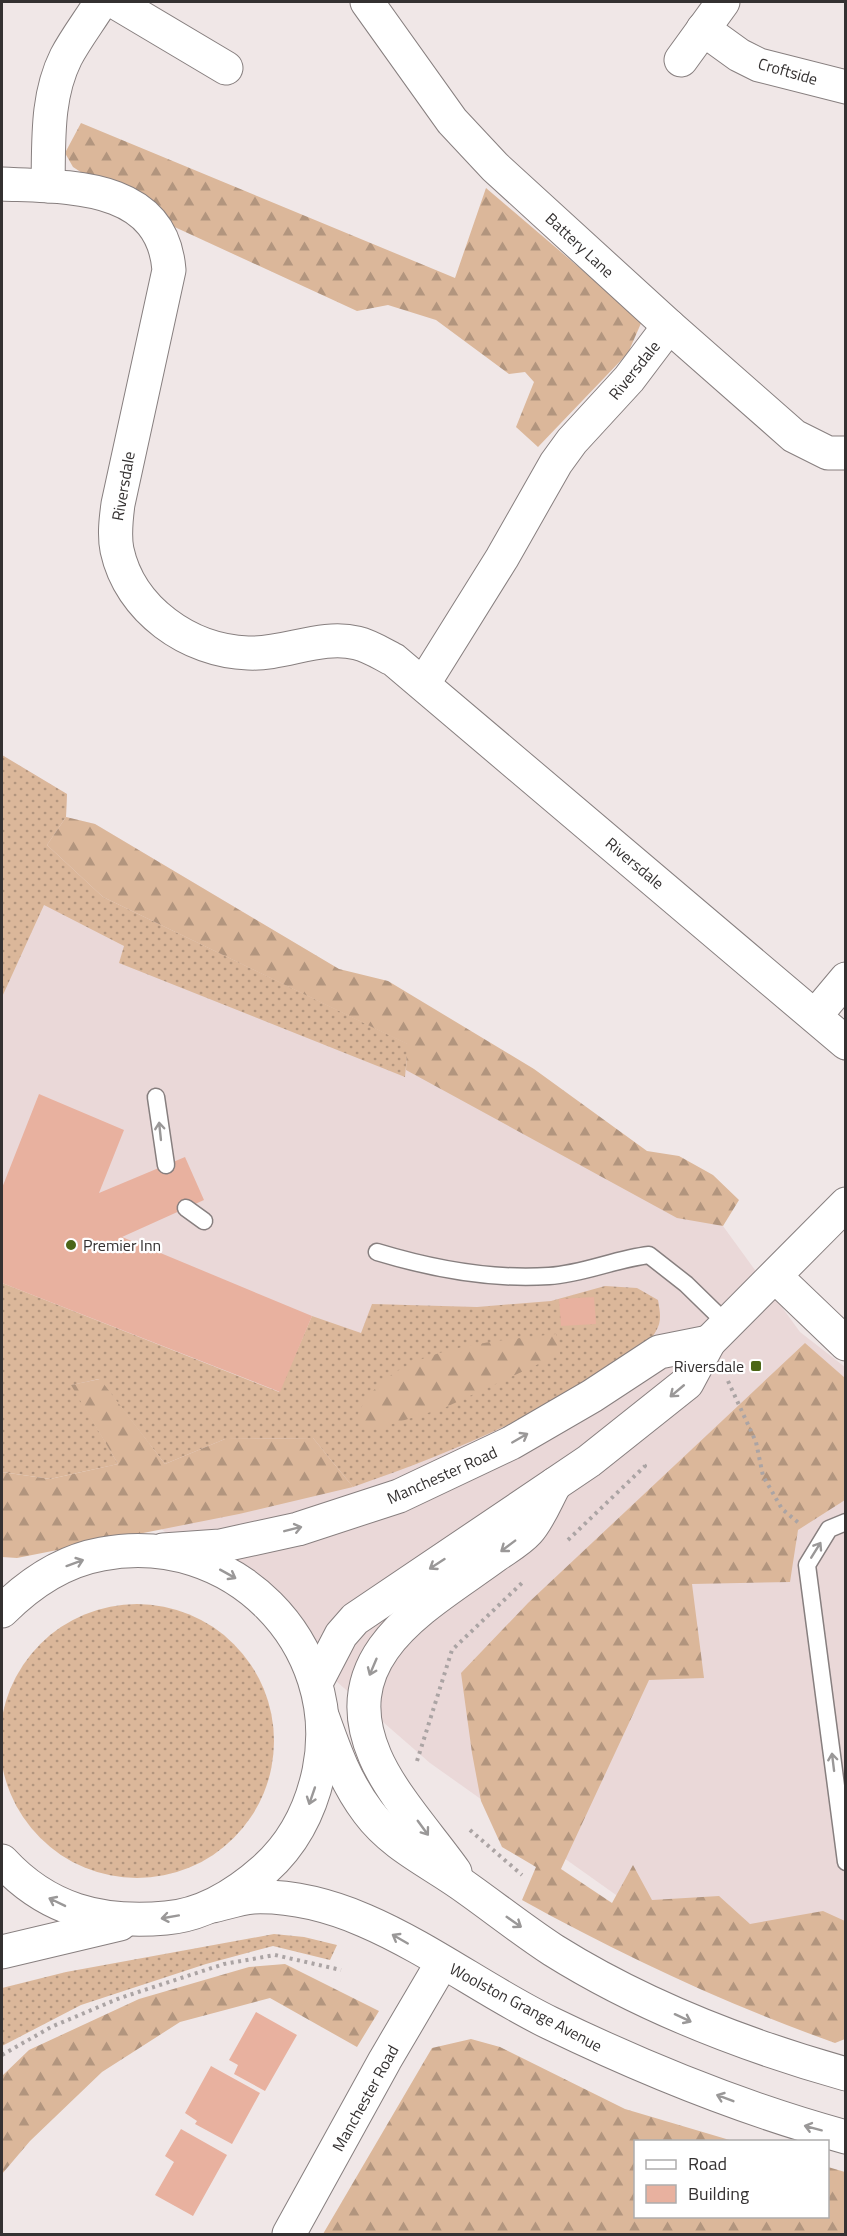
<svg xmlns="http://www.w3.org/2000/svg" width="847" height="2236" font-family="'Titillium Web',sans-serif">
<defs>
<pattern id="grass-dots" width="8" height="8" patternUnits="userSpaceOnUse" patternTransform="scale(1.5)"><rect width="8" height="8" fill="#dbb79a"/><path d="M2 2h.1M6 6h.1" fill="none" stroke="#b2957e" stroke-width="1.8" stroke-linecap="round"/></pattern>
<pattern id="forest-firs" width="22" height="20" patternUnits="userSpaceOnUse" patternTransform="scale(1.5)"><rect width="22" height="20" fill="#dbb79a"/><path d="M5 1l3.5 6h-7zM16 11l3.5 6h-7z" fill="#b2957e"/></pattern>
</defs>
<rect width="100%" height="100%" fill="#f0e7e7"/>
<path fill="#ead8d8" d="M2,755L67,794L66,817L95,824L483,1055L723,1226L800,1332L845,1367V1994L709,1961L430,1763L2,1390Z"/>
<g fill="url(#grass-dots)">
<path d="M2,755L67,794L66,817L47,845L103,897L408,1044L405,1077L119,963L124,946L44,905L2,997Z"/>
<path d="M2,1283L279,1392L312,1316L361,1333L372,1304L477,1307L551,1301L605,1286L637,1288L658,1300C660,1312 662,1321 656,1331C646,1350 620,1362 603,1373C520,1424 444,1455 353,1487L313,1438L225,1439L165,1464L99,1379L72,1385L118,1464L50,1479L2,1472Z"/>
<circle cx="137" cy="1741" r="137"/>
<path d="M274,1934L304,1937L337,1945L330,1960L273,1946L206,1964L81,2005L2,2046V1988L66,1972Z"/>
</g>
<g fill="url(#forest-firs)">
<path d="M81,123L455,278L486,188L642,321L628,353L538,447L516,427L534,382L525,372L509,374L436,320L388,305L357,311L142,212L73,167L65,153Z"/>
<path d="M66,817L95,824L339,969L388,981L534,1069L647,1151L679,1156L713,1175L739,1200L723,1226L677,1218L406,1070L407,1044L103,897L47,845Z"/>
<path d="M556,1334L560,1354L444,1408L369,1431L360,1425L357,1417C386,1346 492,1342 556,1334Z"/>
<path d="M805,1343L845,1378V1500L798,1530L790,1582L692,1584L704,1678L649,1680L561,1869L612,1903L633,1865L652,1900L719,1896L750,1924L823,1911L845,1921V2039L835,2043C726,2004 623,1956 522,1900L536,1867L502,1847L481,1801L472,1753L461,1673L528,1603Z"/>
<path d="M100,1379L165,1464L225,1439L313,1438L353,1487L239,1514L17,1558L2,1557V1472L50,1479L118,1464L71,1385Z"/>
<path d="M285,1964L379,2011L357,2047L270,1998L180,2022L102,2072L30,2141L2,2174V2076L29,2050L139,1999L249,1967Z"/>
<path d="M471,2039L500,2047L625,2109L733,2141L636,2142V2216H828V2167L845,2172V2234H323L432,2048Z"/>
</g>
<g fill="#e8b19f">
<path d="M39,1094L124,1130L99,1193L185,1157L204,1200L122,1237L312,1316L280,1392L2,1283V1188Z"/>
<path d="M594,1297L596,1324L561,1326L559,1299Z"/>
<path d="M256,2012L297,2035L265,2091L234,2074L238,2065L229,2060Z"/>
<path d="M211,2066L260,2093L232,2144L195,2124L197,2121L185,2113Z"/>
<path d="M181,2129L227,2155L193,2216L155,2195L174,2162L165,2156Z"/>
</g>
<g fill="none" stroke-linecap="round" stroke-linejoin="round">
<g stroke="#877f7f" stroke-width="19">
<g id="lane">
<path d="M156,1097L166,1165"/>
<path d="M186,1208L204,1221"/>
<path d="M377,1252C433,1269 490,1280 549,1276C583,1274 615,1259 649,1255L686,1284L727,1324"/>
<path d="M846,1522L829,1529L807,1565L846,1862"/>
</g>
</g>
<g stroke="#877f7f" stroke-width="35">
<g id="street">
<path d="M115,2L226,68"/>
<path d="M367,2L452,121L495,167L669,326L794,436L828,453H846"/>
<path d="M703,29L739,55L759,65L846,87"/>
<path d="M681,60L723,2"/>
<path d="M2,184C69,187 162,183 169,270L118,504C116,519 114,535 117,550C130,610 189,651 248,653C284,655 321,634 357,643C370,646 382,654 394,660L846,1043"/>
<path d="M48,186C49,142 46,97 66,57C76,38 90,20 101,2"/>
<path d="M424,683L502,558L556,463L572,441L629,379L669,326"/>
<path d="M815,1016L846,979"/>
<path d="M776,1277L846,1344"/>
<path d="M289,2234L385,2060L442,1963"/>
</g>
</g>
<g stroke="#877f7f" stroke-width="35">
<g id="secondary">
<path d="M323,1718C335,1752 346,1783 368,1812C394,1847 433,1863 468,1889C496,1909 524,1931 553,1950C644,2007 743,2045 846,2074"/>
<path d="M455,1872C431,1838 391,1794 375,1756C331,1654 427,1606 495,1556C506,1548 519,1541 528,1531C539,1519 547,1498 555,1484"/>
<path d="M213,1906C226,1903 240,1898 253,1897C363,1893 455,1977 550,2023C645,2069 743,2109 846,2137"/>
</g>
</g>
<g stroke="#877f7f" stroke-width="35">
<g id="primary">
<path d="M163,1550L220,1546L298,1529L399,1496L511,1443L592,1396L659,1352L709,1342"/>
<path d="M316,1683L341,1635L355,1619L589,1461L687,1383L709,1342L846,1204"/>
</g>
</g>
<g stroke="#877f7f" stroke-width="35">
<g id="highway">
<path d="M2,1611C30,1583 63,1561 102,1554C231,1529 345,1643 319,1771C311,1809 294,1843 265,1869C238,1893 203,1915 166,1918C101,1924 47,1910 2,1861"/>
<path d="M2,1952L120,1924"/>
</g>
</g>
<g stroke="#aba4a4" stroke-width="4" stroke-dasharray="3 4.5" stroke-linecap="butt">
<path d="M728,1381L756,1442L763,1476L782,1509L800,1524"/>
<path d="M568,1540L645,1466L643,1464"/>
<path d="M417,1761L452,1650L523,1582"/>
<path d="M470,1830L522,1875"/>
<path d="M2,2055L51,2027L120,1998L224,1964L275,1955L341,1970"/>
</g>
<use href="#lane" stroke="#fff" stroke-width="16"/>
<use href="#street" stroke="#fff" stroke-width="33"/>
<use href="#secondary" stroke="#fff" stroke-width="33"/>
<use href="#primary" stroke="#fff" stroke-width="33"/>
<use href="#highway" stroke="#fff" stroke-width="33"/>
</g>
<defs><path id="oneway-shaft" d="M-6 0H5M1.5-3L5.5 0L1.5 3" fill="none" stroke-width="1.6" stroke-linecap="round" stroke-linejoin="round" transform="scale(1.5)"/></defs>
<g stroke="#9a9898">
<use href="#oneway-shaft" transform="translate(160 1131) rotate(-96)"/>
<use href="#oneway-shaft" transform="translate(677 1391) rotate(140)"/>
<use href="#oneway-shaft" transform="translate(520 1438) rotate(-30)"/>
<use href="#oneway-shaft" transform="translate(293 1529) rotate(-14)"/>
<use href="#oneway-shaft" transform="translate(508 1546) rotate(143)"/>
<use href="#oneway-shaft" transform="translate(816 1550) rotate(-58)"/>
<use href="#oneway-shaft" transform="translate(75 1563) rotate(-20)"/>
<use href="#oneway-shaft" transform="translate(437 1564) rotate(147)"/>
<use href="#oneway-shaft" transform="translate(228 1574) rotate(29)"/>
<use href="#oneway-shaft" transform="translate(373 1667) rotate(113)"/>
<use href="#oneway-shaft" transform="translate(833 1762) rotate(-97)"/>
<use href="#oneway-shaft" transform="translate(312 1796) rotate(109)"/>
<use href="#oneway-shaft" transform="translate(423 1828) rotate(54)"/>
<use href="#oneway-shaft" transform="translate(57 1902) rotate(-154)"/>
<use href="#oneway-shaft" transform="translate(170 1917) rotate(170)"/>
<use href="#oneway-shaft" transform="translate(514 1922) rotate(35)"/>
<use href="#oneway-shaft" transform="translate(400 1939) rotate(-150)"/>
<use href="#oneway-shaft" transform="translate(683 2018) rotate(25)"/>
<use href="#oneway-shaft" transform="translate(725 2098) rotate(-159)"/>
<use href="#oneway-shaft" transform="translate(813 2128) rotate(-165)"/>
</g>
<g fill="#4b6617" stroke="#fff" stroke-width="2">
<circle cx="71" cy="1245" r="6"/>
<rect x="750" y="1360" width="12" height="12" rx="3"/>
</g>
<g text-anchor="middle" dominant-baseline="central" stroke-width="4.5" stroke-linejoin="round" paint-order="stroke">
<g font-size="16" fill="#343131" stroke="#fff">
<text transform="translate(788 71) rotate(16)">Croftside</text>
<text transform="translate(580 245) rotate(43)">Battery Lane</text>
<text transform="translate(634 370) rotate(-51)">Riversdale</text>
<text transform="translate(123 486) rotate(-80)">Riversdale</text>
<text transform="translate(635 863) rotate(40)">Riversdale</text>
<text transform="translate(442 1475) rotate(-24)">Manchester Road</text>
<text transform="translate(526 2007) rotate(28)">Woolston Grange Avenue</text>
<text transform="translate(365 2098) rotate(-61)">Manchester Road</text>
</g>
<g font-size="16" fill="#343131" stroke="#fff" text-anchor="start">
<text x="83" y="1245">Premier Inn</text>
<text x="744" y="1366" text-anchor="end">Riversdale</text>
</g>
</g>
<rect width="847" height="2236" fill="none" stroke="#343131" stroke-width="6"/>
<rect x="634" y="2140" width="195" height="78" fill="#ffffff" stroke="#aeadad" stroke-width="1.5"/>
<rect x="646" y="2160" width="30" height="9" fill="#ffffff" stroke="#aeadad" stroke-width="1.5"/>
<text x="688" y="2170" font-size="18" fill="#343131">Road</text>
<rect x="646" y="2185" width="30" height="18" fill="#e8b19f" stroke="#aeadad" stroke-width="1.5"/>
<text x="688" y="2200" font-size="18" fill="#343131">Building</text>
</svg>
